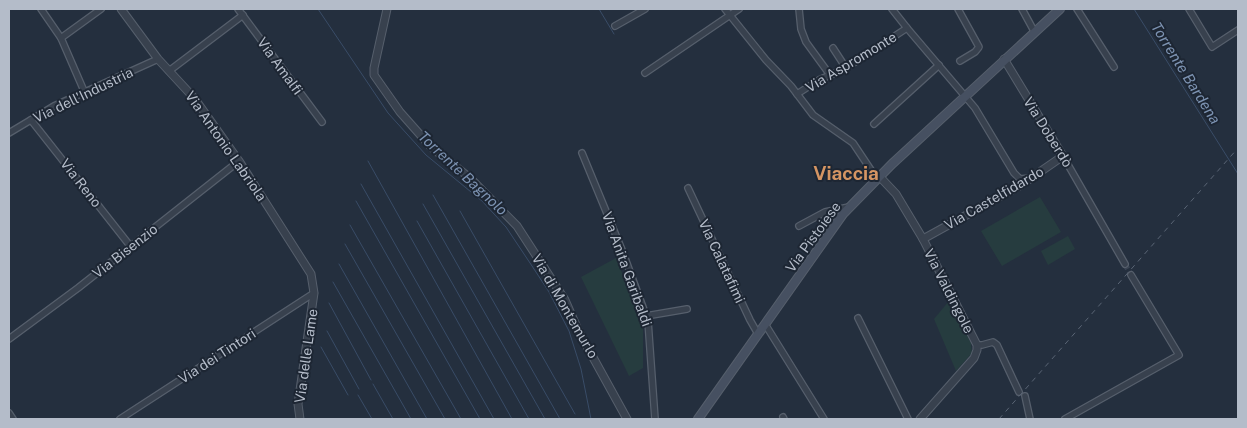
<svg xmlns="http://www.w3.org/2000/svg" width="1247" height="428" font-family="'Public Sans',sans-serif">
<rect width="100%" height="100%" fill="#242f3e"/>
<g fill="#263c3f">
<path d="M1040,197L1061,232L1002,266L981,231Z"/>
<path d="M1068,236L1075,249L1048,265L1041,251Z"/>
<path d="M616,258L643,325V368L629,376L581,277Z"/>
<path d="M949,301L971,343L972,353L956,371L934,319Z"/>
</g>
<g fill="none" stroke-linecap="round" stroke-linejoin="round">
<g stroke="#394c67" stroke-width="1">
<path d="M318,9L388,113L426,155L482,201L506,227L532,266L549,292L569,331L581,369L591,419"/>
<path d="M599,9L614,34"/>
<path d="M1134,9L1238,174"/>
<path d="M368,161L512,419"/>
<path d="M361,184L494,419"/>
<path d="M433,195L560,419"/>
<path d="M356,201L480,419"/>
<path d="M423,204L545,419"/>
<path d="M460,211L575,414"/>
<path d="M417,221L529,419"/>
<path d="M350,225L461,419"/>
<path d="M345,244L445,419"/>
<path d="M339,264L427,419"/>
<path d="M333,282L411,419"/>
<path d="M329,303L371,380"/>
<path d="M327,331L359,389"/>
<path d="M321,347L348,395"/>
<path d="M373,384L393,419"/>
<path d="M358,395L372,419"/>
</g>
<path stroke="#3a4453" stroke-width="5.5" stroke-dasharray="5.5 3" stroke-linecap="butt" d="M1125,264L1131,275"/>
<g stroke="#565f6c" stroke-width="8">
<g id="minor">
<path d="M41,9L61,38L84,91"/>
<path d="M238,9L322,122"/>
<path d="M725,9L766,60L791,86L813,115L853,143L877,179"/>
<path d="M799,9L801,29L806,42L830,75"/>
<path d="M892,9L907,28L975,108L1014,173L1020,179L1030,178"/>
<path d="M958,9L979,47L975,52L960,61"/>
<path d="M1022,9L1034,31"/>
<path d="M1077,9L1114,67"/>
<path d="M1189,9L1212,47L1238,30"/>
<path d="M615,26L645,9"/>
<path d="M61,38L101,9"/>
<path d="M833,48L846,68"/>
<path d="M169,71L243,15"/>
<path d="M645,73L739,9"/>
<path d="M797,94L819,80L846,68L907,28"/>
<path d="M31,120L131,247"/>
<path d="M874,124L939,65"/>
<path d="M9,133L54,106L158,59"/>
<path d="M582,153L622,250L648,321L655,419"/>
<path d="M1063,156L1125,264"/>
<path d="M688,188L750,320L758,334"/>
<path d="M799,226L825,212L849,207"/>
<path d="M646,316L687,309"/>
<path d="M858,318L908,419"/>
<path d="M765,324L824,419"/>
<path d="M9,339L78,288L239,161"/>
<path d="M977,345H982L993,342L997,345L1019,392"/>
<path d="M1025,396L1030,419"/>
<path d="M9,413L13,419"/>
<path d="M783,417L784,419"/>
<path d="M120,419L314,293"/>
<path d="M1065,419L1179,355L1131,275"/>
</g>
</g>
<g stroke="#565f6c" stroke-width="9">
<g id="tertiary">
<path d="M121,9L158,59L195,99L239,161L311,274L314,293L298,404L300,419"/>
<path d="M387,9L374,68V75L400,112L431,147L470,178L517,226L565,300L579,332L627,419"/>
<path d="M880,177L896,194L923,239L977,345V350L974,358L920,419"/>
<path d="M923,239L1021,185L1063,156L1004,59"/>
</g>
</g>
<g stroke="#565f6c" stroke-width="10">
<path id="secondary" d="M698,419L843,214L892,164L1060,9"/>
</g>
<use href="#minor" stroke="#38414e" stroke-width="5.5"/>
<use href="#tertiary" stroke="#38414e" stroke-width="7"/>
<use href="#secondary" stroke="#465061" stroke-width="8"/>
<path stroke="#5a6575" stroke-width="1" stroke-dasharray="5 5" stroke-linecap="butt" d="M999,419L1238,148"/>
</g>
<g text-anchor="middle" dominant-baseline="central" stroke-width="4" stroke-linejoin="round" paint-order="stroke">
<g font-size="14" fill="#b4bcc9" stroke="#1d2633">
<text transform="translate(851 62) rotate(-31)">Via Aspromonte</text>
<text transform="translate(280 66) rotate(54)">Via Amalfi</text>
<text transform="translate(83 95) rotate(-26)">Via dell'Industria</text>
<text transform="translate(1048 132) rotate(58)">Via Doberdò</text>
<text transform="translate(226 146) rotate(55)">Via Antonio Labriola</text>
<text transform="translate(81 183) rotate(52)">Via Reno</text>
<text transform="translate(994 198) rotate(-30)">Via Castelfidardo</text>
<text transform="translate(813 237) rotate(-54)">Via Pistoiese</text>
<text transform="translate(125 251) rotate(-38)">Via Bisenzio</text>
<text transform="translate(722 261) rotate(65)">Via Calatafimi</text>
<text transform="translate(627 269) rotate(70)">Via Anita Garibaldi</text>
<text transform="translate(949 291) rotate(63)">Via Valdingole</text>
<text transform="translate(565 306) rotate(60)">Via di Montemurlo</text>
<text transform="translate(217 356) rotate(-33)">Via dei Tintori</text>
<text transform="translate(306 356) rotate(-82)">Via delle Lame</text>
</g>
<g font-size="15" font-style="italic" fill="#7c92b1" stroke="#1d2633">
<text transform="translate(1186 73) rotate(58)">Torrente Bardena</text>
<text transform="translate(463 173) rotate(43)">Torrente Bagnolo</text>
</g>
<g font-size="19" font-weight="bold" fill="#d59563" stroke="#1d2633">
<text x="846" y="173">Viaccia</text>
</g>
</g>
<rect width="1247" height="428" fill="none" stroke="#b4bcc9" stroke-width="20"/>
</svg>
